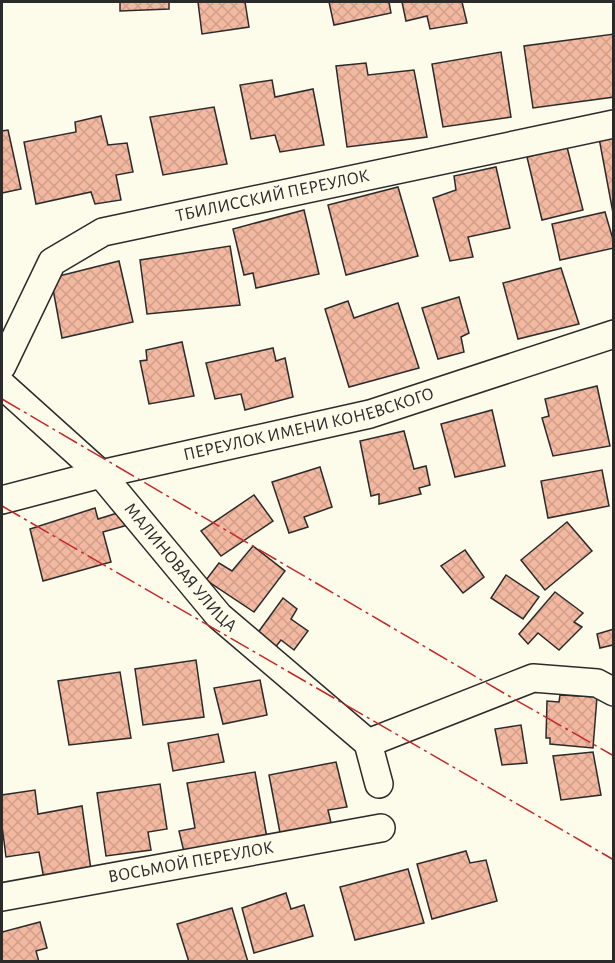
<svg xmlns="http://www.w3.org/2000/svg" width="615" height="963" font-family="'Alegreya Sans',sans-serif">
<defs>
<pattern id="building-cross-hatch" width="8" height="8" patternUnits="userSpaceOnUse" patternTransform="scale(1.5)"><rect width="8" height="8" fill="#f2b8a0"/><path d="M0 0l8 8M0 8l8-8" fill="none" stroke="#d09e8a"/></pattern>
</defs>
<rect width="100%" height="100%" fill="#fdfbea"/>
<g fill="url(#building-cross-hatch)" stroke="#2b2b2b" stroke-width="1.5">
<path d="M120,2H169V9L120,11Z"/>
<path d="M198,2H245L249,27L202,34Z"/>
<path d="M329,2H389L391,13L334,25Z"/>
<path d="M402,2H462L467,23L430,29L427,16L406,21Z"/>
<path d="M614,34V97L533,108L524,46Z"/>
<path d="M501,52L511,117L443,127L432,64Z"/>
<path d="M366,63L368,75L414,70L427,137L347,147L336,66Z"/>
<path d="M272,80L275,97L313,89L324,145L280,152L275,135L251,139L240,85Z"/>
<path d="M214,107L227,164L163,175L150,117Z"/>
<path d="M101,116L108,145L127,143L133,172L116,175L121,200L95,204L91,192L36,204L24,142L76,132L75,122Z"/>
<path d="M8,130L21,189L2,193V131Z"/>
<path d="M614,137V213H613L599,138Z"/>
<path d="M567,147L583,210L542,220L527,157Z"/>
<path d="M496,167L510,228L468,237L473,257L450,261L433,198L456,190L454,176Z"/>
<path d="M398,187L418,256L346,275L328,205Z"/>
<path d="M304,210L319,274L256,288L253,273L244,275L233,229Z"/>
<path d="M605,212L614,243V248L560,260L552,224Z"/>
<path d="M230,246L240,305L147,314L140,260Z"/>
<path d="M119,261L133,322L62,338L51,278Z"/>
<path d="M561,268L579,324L518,339L503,283Z"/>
<path d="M459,297L469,333L461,337L464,352L438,359L422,308Z"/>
<path d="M348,301L354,318L398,303L419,368L349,387L325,309Z"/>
<path d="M182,342L194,396L149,404L140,361L147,360L146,350Z"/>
<path d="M273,348L276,361L285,358L293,397L245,410L241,394L215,399L206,363Z"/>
<path d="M597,386L610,446L553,456L542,418L549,416L545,399Z"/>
<path d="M492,410L505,466L455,477L441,424Z"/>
<path d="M404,431L414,469L426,466L430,485L419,488L421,494L379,504V494L371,496L360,441Z"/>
<path d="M320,467L332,507L304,517L308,527L289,533L272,482Z"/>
<path d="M602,470L609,506L548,518L541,481Z"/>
<path d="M254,495L273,521L221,556L201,531Z"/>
<path d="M95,508L98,519L124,511L128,525L103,532L111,562L43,581L30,529Z"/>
<path d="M567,522L592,551L545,590L521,560Z"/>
<path d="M253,546L285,571L254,612L206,580L219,563L232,571Z"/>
<path d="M465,550L484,577L463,593L441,566Z"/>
<path d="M506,575L539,597L523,619L491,598Z"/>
<path d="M555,592L583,613L574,622L582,627L559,650L538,633L528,644L519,634Z"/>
<path d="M283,598L297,609L291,619L308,631L294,650L281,640L274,649L257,634Z"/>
<path d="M614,629V648L613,645L600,648L597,634Z"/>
<path d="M196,660L204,717L143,725L135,669Z"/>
<path d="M120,672L131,738L69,745L58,681Z"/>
<path d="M260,680L267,715L223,724L214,688Z"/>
<path d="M560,695L597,697L593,748L550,744V738H546L547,701L559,702Z"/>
<path d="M521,725L527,763L502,765L495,729Z"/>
<path d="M218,734L224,762L173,771L168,743Z"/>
<path d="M593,752L601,795L561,800L553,756Z"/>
<path d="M336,762L347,807L328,810L332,827L281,838L269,775Z"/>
<path d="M255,772L267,838L184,852L179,831L195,828L187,783Z"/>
<path d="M160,784L167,829L148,832L151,850L106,856L97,793Z"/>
<path d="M35,790L38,814L82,806L91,870L44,879L39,852L6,857L2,826V795Z"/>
<path d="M466,851L470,863L486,860L497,901L432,919L417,864Z"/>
<path d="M408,869L424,923L355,940L340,887Z"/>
<path d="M286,893L291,909L304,905L313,936L254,953L242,908Z"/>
<path d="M232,908L248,962H189L177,924Z"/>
<path d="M40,922L47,948L36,951L39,962H2V932Z"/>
</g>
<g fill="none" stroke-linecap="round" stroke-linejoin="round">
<g stroke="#2b2b2b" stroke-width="30">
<g id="street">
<path id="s1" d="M2,366L52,262L103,232L614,124"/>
<path id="s2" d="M2,385L101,474L219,616L368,743L379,784"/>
<path id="s3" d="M2,500L101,474L370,414L614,334"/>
<path d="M368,743L533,678L597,683L614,692"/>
<path id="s4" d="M2,897L381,828"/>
</g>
</g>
<use href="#street" stroke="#fdfbea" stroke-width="27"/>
<g stroke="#c62828" stroke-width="1.5" stroke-dasharray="21 4.5 3 4.5" stroke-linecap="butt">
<path d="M2,399L514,699L614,756"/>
<path d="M2,506L614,860"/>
</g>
</g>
<g text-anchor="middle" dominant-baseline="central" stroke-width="4.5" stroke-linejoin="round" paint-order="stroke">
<g font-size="18" fill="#2b2b2b" stroke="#fdfbea">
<text stroke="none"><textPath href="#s1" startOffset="348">ТБИЛИССКИЙ ПЕРЕУЛОК</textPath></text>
<text stroke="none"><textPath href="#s3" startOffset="316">ПЕРЕУЛОК ИМЕНИ КОНЕВСКОГО</textPath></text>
<text stroke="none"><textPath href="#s2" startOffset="256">МАЛИНОВАЯ УЛИЦА</textPath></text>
<text stroke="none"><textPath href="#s4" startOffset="192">ВОСЬМОЙ ПЕРЕУЛОК</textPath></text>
</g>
</g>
<rect width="615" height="963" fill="none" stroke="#2b2b2b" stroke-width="6"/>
</svg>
